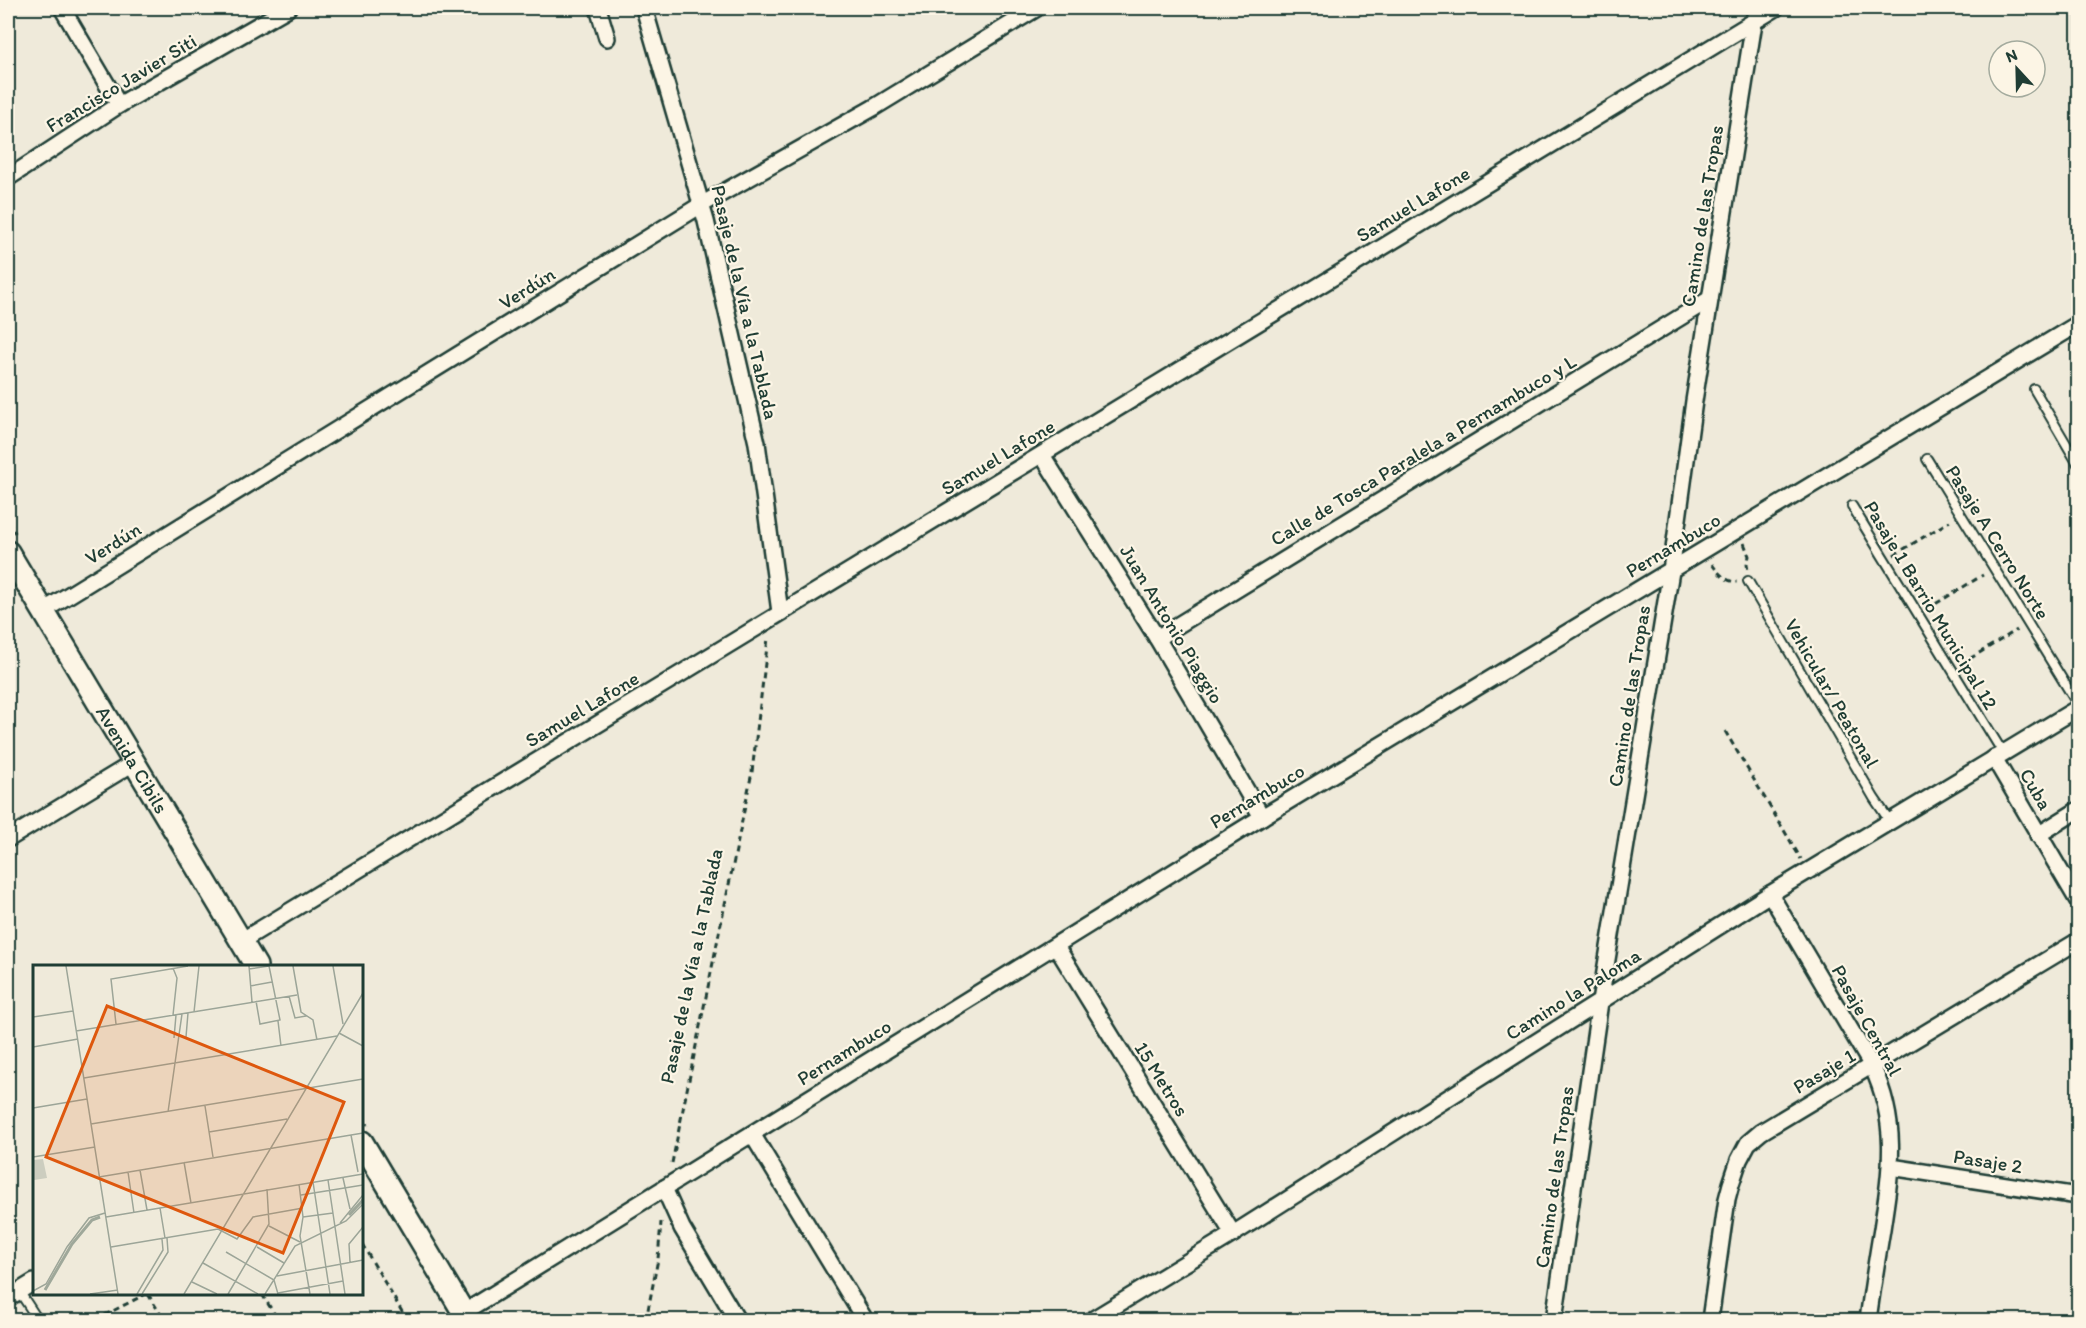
<svg xmlns="http://www.w3.org/2000/svg" width="2086" height="1328" font-family="Itim,sans-serif">
<rect width="100%" height="100%" fill="#efeada"/>
<filter id="ink" filterUnits="userSpaceOnUse"><feTurbulence type="fractalNoise" baseFrequency=".0167" numOctaves="2"/><feDisplacementMap in="SourceGraphic" scale="12" xChannelSelector="R" yChannelSelector="G"/><feConvolveMatrix kernelMatrix="1 2 1 2 8 2 1 2 1" color-interpolation-filters="sRGB"/></filter>
<g filter="url(#ink)">
<g fill="none" stroke-linecap="round" stroke-linejoin="round">
<g stroke="#1f3d34" stroke-width="12">
<g id="lane">
<path d="M2034,389L2078,464"/>
<path d="M1927,459L2078,705"/>
<path d="M1852,506L2003,753"/>
<path d="M1748,581L1874,798L1889,820"/>
<path d="M19,1291L38,1320"/>
</g>
</g>
<g stroke="#1f3d34" stroke-width="20">
<g id="street">
<path d="M62,8L119,105"/>
<path d="M598,8L607,38"/>
<path d="M644,8L706,221L757,443L780,612"/>
<path d="M8,178L119,105L288,8"/>
<path d="M1042,455L1157,638L1262,817"/>
<path d="M43,611L701,205L873,108L1037,8"/>
<path d="M1157,638L1710,299"/>
<path d="M1994,758L2078,901"/>
<path d="M2038,835L2078,810"/>
<path d="M8,839L135,762"/>
<path d="M1770,894L1872,1066C1899,1123 1891,1170 1882,1229C1877,1259 1872,1290 1868,1320"/>
<path d="M241,941L1776,8"/>
<path d="M1056,946L1233,1234"/>
<path d="M752,1134L865,1320"/>
<path d="M1891,1167L2078,1196"/>
<path d="M664,1188L682,1228L737,1320"/>
<path d="M8,1298L34,1282"/>
<path d="M463,1313L1262,817L2078,324"/>
<path d="M1092,1320L1233,1234L1770,894L2078,708"/>
<path d="M1554,1320L1600,1002L1671,571L1694,401L1755,16"/>
<path d="M1710,1320L1727,1199L1731,1184L1739,1160L1748,1143L1761,1132L2078,941"/>
</g>
</g>
<g stroke="#1f3d34" stroke-width="26">
<g id="secondary">
<path id="s1" d="M8,552L256,966"/>
<path d="M362,1142L468,1320"/>
</g>
</g>
<g stroke="#1f3d34" stroke-width="3" stroke-dasharray="6 4.5" stroke-linecap="butt">
<path d="M8,521L15,533"/>
<path d="M1744,543L1749,556L1747,564L1748,571"/>
<path d="M1894,555L1950,521"/>
<path d="M1712,564C1718,573 1726,582 1737,582"/>
<path d="M1927,609L1983,575"/>
<path d="M1961,664L2017,630"/>
<path d="M1725,731L1801,859"/>
<path d="M362,1114L368,1125"/>
<path d="M672,1163L752,772L768,638"/>
<path d="M362,1244L407,1320"/>
<path d="M148,1294L164,1320"/>
<path d="M262,1294L278,1320"/>
<path d="M95,1320L146,1294"/>
<path d="M646,1320L658,1259L661,1222"/>
</g>
<use href="#lane" stroke="#fcf5e5" stroke-width="8"/>
<use href="#street" stroke="#fcf5e5" stroke-width="15"/>
<use href="#secondary" stroke="#fcf5e5" stroke-width="21"/>
</g>
</g>
<g text-anchor="middle" dominant-baseline="central" stroke-width="4.5" stroke-linejoin="round" paint-order="stroke">
<g font-size="20" fill="#1f3d34" stroke="#fcf5e5">
<text transform="translate(121 83) rotate(-31)">Francisco Javier Siti</text>
<text transform="translate(1413 204) rotate(-31)">Samuel Lafone</text>
<text transform="translate(1702 216) rotate(-81)">Camino de las Tropas</text>
<text transform="translate(527 288) rotate(-32)">Verdún</text>
<text transform="translate(745 302) rotate(77)">Pasaje de la Vía a la Tablada</text>
<text transform="translate(1423 450) rotate(-31)">Calle de Tosca Paralela a Pernambuco y L</text>
<text transform="translate(998 457) rotate(-31)">Samuel Lafone</text>
<text transform="translate(1998 542) rotate(58)">Pasaje A Cerro Norte</text>
<text transform="translate(113 543) rotate(-32)">Verdún</text>
<text transform="translate(1673 545) rotate(-31)">Pernambuco</text>
<text transform="translate(1931 605) rotate(59)">Pasaje 1 Barrio Municipal 12</text>
<text transform="translate(1172 624) rotate(59)">Juan Antonio Piaggio</text>
<text transform="translate(1832 693) rotate(60)">Vehicular/ Peatonal</text>
<text transform="translate(1629 696) rotate(-81)">Camino de las Tropas</text>
<text transform="translate(582 709) rotate(-31)">Samuel Lafone</text>
<text stroke="none"><textPath href="#s1" startOffset="242">Avenida Cibils</textPath></text>
<text transform="translate(2036 789) rotate(60)">Cuba</text>
<text transform="translate(1257 796) rotate(-31)">Pernambuco</text>
<text transform="translate(691 966) rotate(-78)">Pasaje de la Vía a la Tablada</text>
<text transform="translate(1573 994) rotate(-32)">Camino la Paloma</text>
<text transform="translate(1867 1020) rotate(61)">Pasaje Central</text>
<text transform="translate(844 1052) rotate(-32)">Pernambuco</text>
<text transform="translate(1824 1071) rotate(-31)">Pasaje 1</text>
<text transform="translate(1162 1079) rotate(58)">15 Metros</text>
<text transform="translate(1988 1161) rotate(9)">Pasaje 2</text>
<text transform="translate(1554 1177) rotate(-82)">Camino de las Tropas</text>
</g>
</g>
<g transform="translate(33 965)">
<rect width="330" height="330" fill="#efeada"/>
<path d="M10,194L14,213L1,215L0,195Z" fill="#cccdbf"/>
<path fill="none" stroke="#9fa89a" stroke-width="3" d="M316,250L330,235M12,325L39,279L59,255L67,252"/>
<path fill="none" stroke="#9ca598" stroke-width="1.5" d="M33,1L85,329M216,1L219,37M260,1L268,47L280,55L284,75M300,1L310,59M216,4L236,1M217,21L239,17M256,31L262,53L273,51M223,36L227,59L247,55L236,1M161,47L166,1M140,50L144,13L140,3M0,52L40,46M245,56L248,81M83,59L78,14L155,1M43,66L264,30M306,68L330,81M153,72L155,48M141,73L143,50M0,82L45,74M51,113L304,71M172,141L180,192M0,143L54,134M135,147L149,49M58,159L330,114M176,167L254,154M318,170L325,207M0,192L62,182M151,197L158,238M107,205L114,245M95,207L101,248M66,212L330,168M310,213L317,244M295,215L312,329M280,217L297,329M266,219L270,252L267,271L277,329M268,230L330,220M127,243L132,273M73,252L330,209M270,252L300,248M307,258L330,230M236,261L267,277M78,282L185,264L204,274L220,252L270,243M224,282L251,298M193,287L241,315L245,329M317,297L316,279L330,262M170,298L225,329M244,311L330,295M159,317L184,329M0,326L13,319L34,282L56,253L72,248M245,328L310,316M57,329L85,325M104,329L130,285L129,274M109,329L135,287L134,273M151,329L330,28M195,329L236,259L234,224M232,329L262,281L313,256L330,239"/>
<path fill="#de580e" fill-opacity="0.15" stroke="#de580e" stroke-width="3" d="M74,41L311,137L250,288L13,192Z"/>
<rect width="330" height="330" fill="none" stroke="#1f3d34" stroke-width="3"/>
</g>
<rect width="2086" height="1328" fill="none" stroke="#fcf5e5" stroke-width="30"/>
<rect x="15" y="15" width="2056" height="1298" fill="none" stroke="#1f3d34" stroke-width="2" filter="url(#ink)"/>
<g transform="translate(2017 69) rotate(338)"><circle r="28" fill="#fcf5e5" stroke="#a4ab9e" stroke-width="1.5"/>
<path d="M0-4.5L10 22L0 15L-10 22Z" fill="#1f3d34"/>
<text y="-9" font-size="16" font-weight="bold" text-anchor="middle" fill="#1f3d34">N</text>
</g>
</svg>
